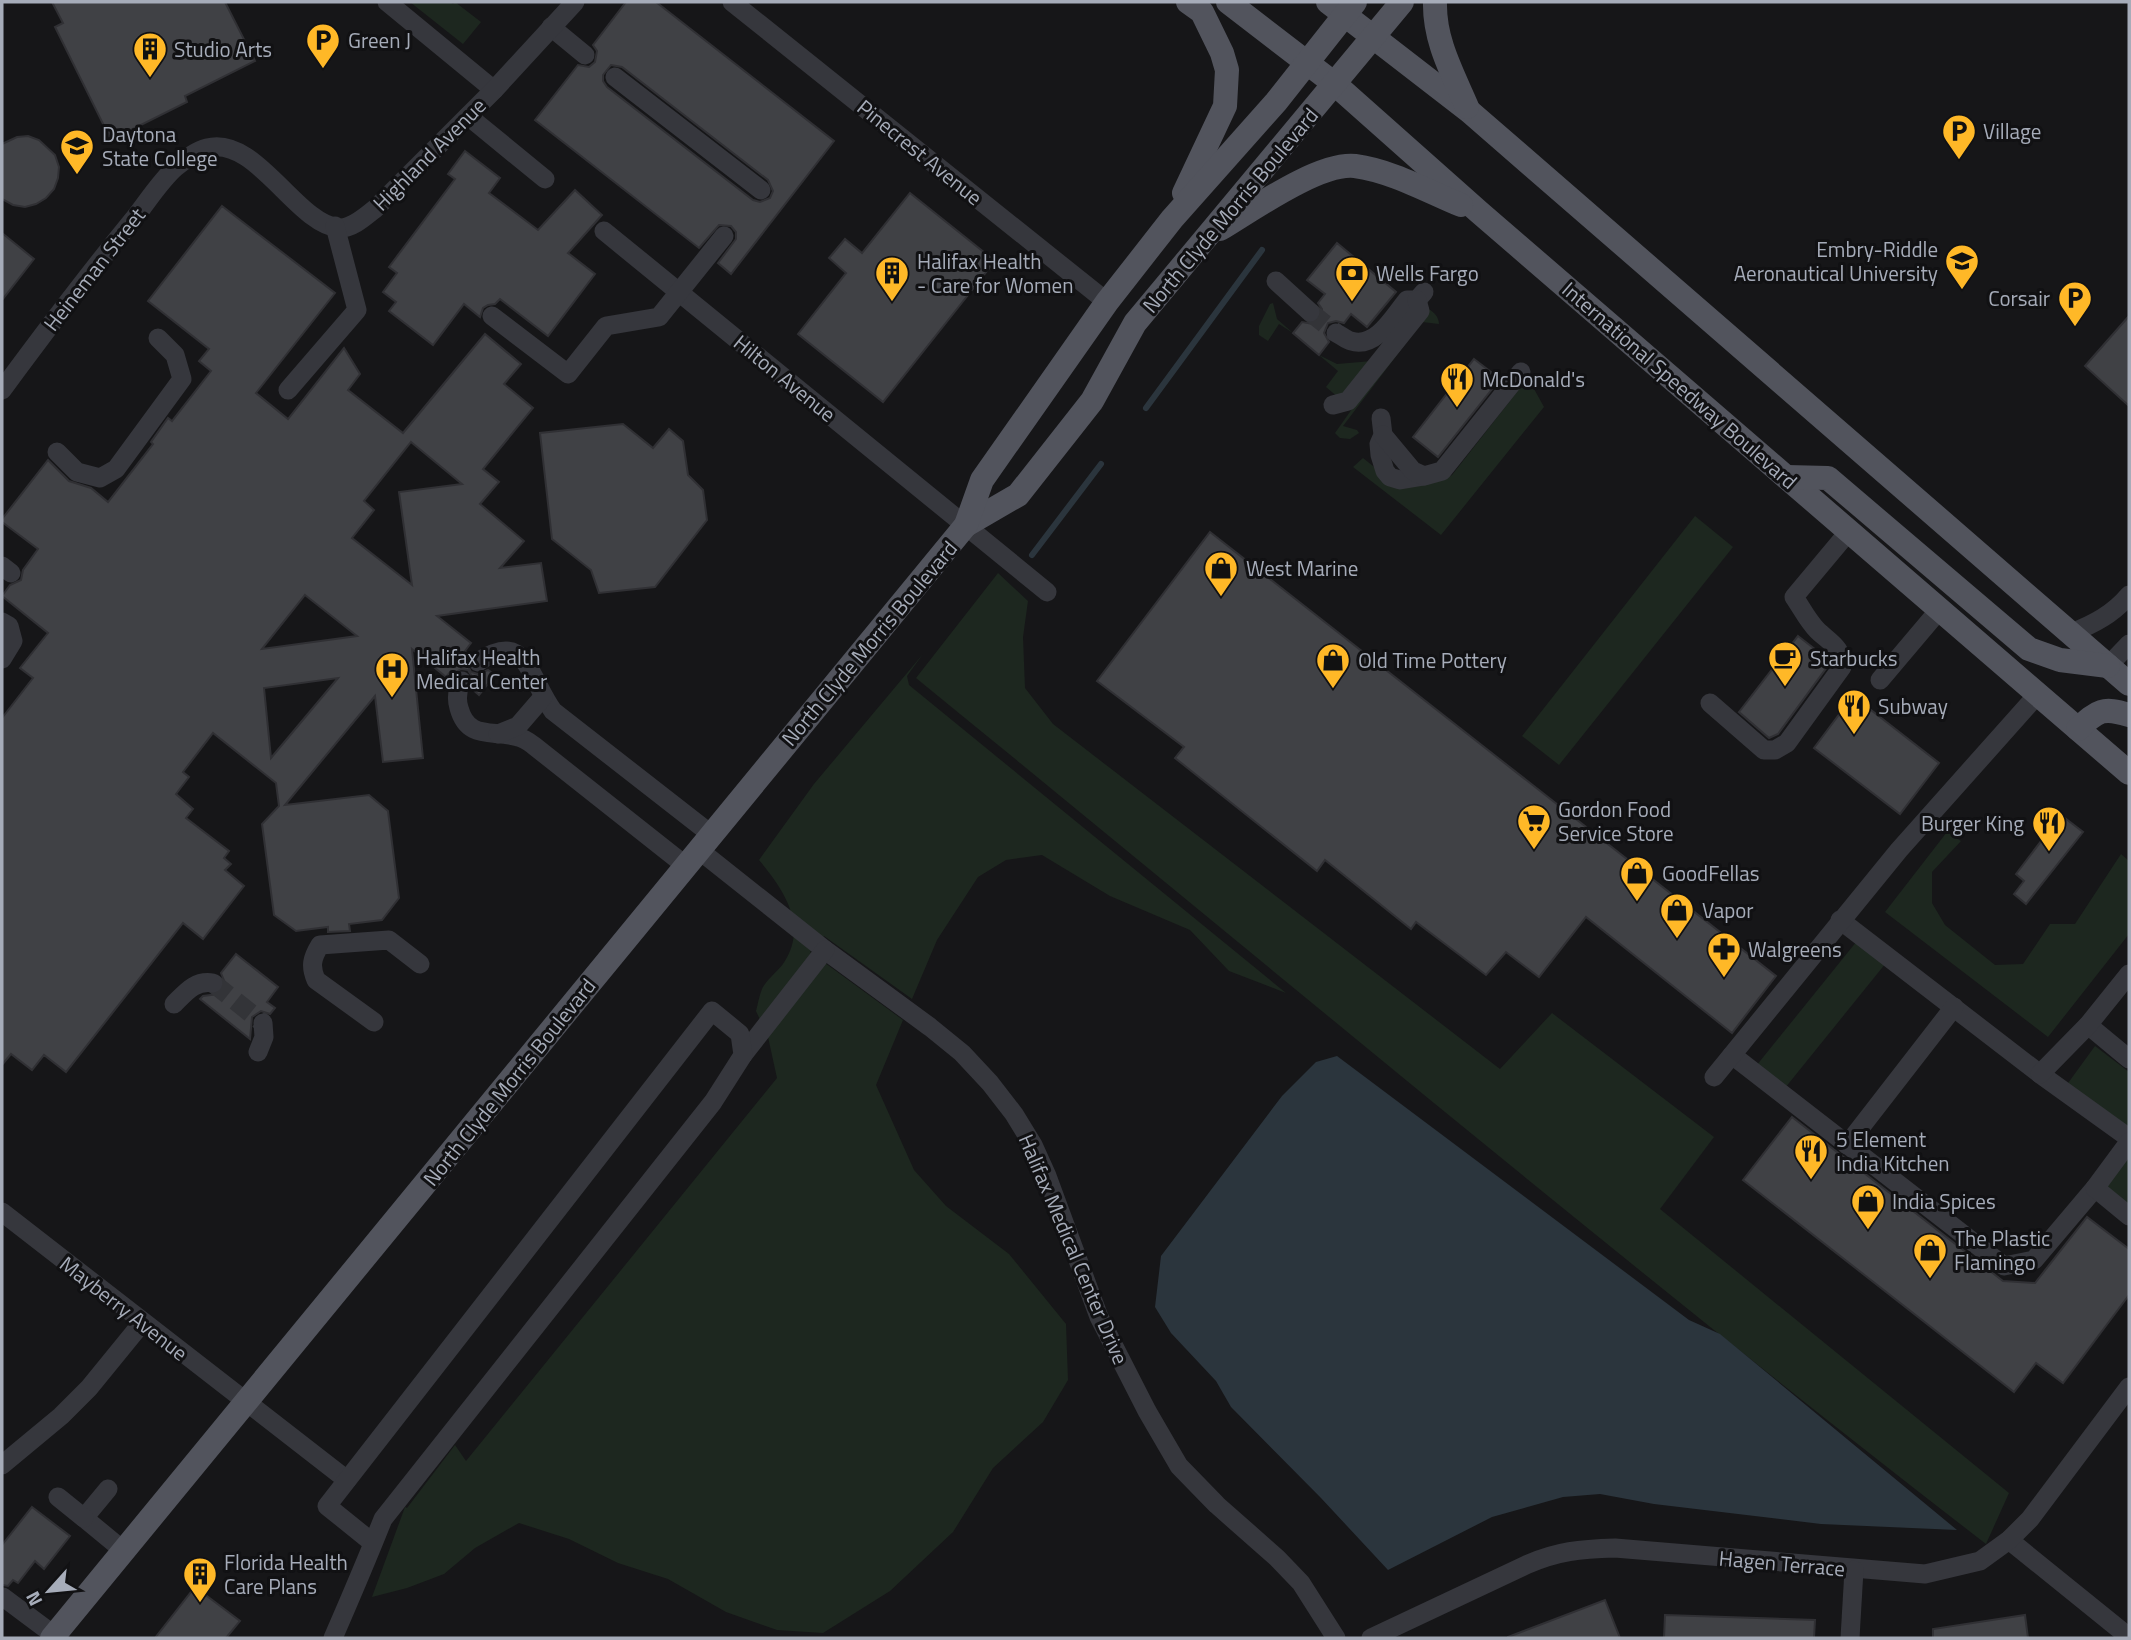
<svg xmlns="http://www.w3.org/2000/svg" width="2131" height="1640" font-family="'Titillium Web',sans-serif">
<rect width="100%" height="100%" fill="#161618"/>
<g fill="#1d271f">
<path d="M410,2H450L453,4L455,2L481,22L463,44Z"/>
<path d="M1273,303L1277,319L1293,333L1279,324L1268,341L1259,335V326L1270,304Z"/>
<path d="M1418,303C1427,308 1439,313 1439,324L1422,322L1343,426L1357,430L1359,433L1350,439L1340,438L1335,433L1352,409L1326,387L1338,371L1319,355L1337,364L1372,361Z"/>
<path d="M1528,378L1544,407L1441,535L1353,467L1363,458L1378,470L1441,481L1452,475Z"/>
<path d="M1695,516L1733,547L1559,765L1522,736Z"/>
<path d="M998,573L1028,601L1023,637L1025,688L1053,724L1500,1069L1552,1013L1714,1137L1660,1209L2009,1493L1986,1544C1623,1264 1272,968 916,678Z"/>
<path d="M923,654L907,676L909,685L1286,993L1229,971L1190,930L1110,896L1042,855L1006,860L978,877L937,940L912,999L824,936L810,952L903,1020L876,1085L914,1170L946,1206L1009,1254L1066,1324L1068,1380L1043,1422L993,1468L953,1532L890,1591L823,1633L777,1630L726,1612L668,1579L618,1563L569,1539L519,1523L475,1548L444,1574L407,1588L372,1597L405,1507L407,1508L455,1445L466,1461L777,1078L768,1037L756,1011C758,1004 759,996 762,989C766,980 777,972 783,964C809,926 784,890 759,860L814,784Z"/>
<path d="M1947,832L1961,841L1932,872V903L1945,925L1995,965L2023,964L2050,924H2075L2121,854L2129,861V934L2048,1037L1885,912Z"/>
<path d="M1861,936L1890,958L1781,1093L1752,1071Z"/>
<path d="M2095,1046L2129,1072V1138L2063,1090Z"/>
<path d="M2129,1142V1216L2095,1188Z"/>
</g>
<path fill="#2b353d" d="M1337,1056L1689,1320L1720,1334L1957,1530L1821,1524L1654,1504L1600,1494L1563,1497L1492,1517L1388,1570L1321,1498L1231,1407L1216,1381L1171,1333L1155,1307L1161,1256L1282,1096L1316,1062Z"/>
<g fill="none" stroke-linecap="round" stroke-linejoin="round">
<g stroke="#2b353d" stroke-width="6">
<path d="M1146,408L1262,250"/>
<path d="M1032,555L1101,464"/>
</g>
</g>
<g fill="#404145" stroke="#303034" stroke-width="2" fill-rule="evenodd">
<path d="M52,2H225L255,61L185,96L187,102L111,140L55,27L63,23Z"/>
<path d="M626,2H656L834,141L731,274L718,263L736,239V232L731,226L719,225L699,248L535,120L578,65L589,67L595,62L597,51L593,45ZM611,65L622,67L768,180L773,191L770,198L760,202L753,200L607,87L603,81V75Z"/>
<path d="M28,136L39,140L55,155L59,167L58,178L54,189L46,198L36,204L25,207L13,205L2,199V144L17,137Z"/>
<path d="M465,151L500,178L489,193L538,230L575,190L602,215L568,253L595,274L548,336L500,299L495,304L488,305L483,308L480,317L464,304L433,345L389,311L396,302L383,292L397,273L389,267L455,179L448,174Z"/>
<path d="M910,193L995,261L883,402L798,334L846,273L829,258L845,239L862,253Z"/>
<path d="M222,206L335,293L256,393L288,419L344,348L360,374L348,390L403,433L485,334L521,364L504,384L533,408L483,469L499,482L480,504L524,541L500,568L541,563L547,601L437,616L471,643L465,651L469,654L466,662L471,672L478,674L488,670L495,675L479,695L472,689L474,680L468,670L461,669L453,674L450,672L446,677L412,649L423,758L383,762L375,696L285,805L369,795L388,811L399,898L382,920L349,924L350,931L328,932V927L296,931L274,915L262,824L279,806L276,783L213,733L183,772L189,777L176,794L193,809L186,818L229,851L224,858L231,864L225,870L244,886L203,939L183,923L66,1072L44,1055L32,1070L11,1054L2,1065V718L33,678L20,668L48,633L2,596L10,585L21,580L23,570L38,549L2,522V519L48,460L69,481L91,488L108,502L153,444L151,442L168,418L172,421L211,371L199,361L209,349L148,301ZM411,442L462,484L399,492L412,585L352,538L374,510L364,501ZM305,595L357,636L262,649ZM338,678L271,758L264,688Z"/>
<path d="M2,233L34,259L2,300Z"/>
<path d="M1337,243L1396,292L1367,327L1351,314L1344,323L1336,321L1328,323L1324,333L1329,342L1319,355L1293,333L1302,322L1313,324L1322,315V309L1318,303L1325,294L1307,280Z"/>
<path d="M2129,316V406L2085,366Z"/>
<path d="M1474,359L1500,379L1438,457L1413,437Z"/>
<path d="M623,424L653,448L669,429L683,441L688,475L703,490L707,520L655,587L599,593L591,570L552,539L540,433Z"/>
<path d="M1210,532L1776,976L1732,1033L1586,917L1539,977L1506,952L1486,975L1416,922L1411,929L1325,860L1317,871L1175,758L1184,747L1097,681Z"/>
<path d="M1798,636L1829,660L1830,663L1778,734L1769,738L1739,712Z"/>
<path d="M1853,696L1939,763L1900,814L1814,748Z"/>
<path d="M2061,815L2083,832L2026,904L2014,894L2024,881L2016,874Z"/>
<path d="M236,954L278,987L267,1002L275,1008L270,1014L261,1011L252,1017L250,1039L200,999L203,996L218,994L223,990L225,983L221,973Z"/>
<path d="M1792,1117L2003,1281L2035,1283L2087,1217L2129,1249V1295L2063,1383L2036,1363L2014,1392L1743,1180Z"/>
<path d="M32,1507L70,1536L44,1569L35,1561L18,1583L13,1580L8,1586L2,1585V1545Z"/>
<path d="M195,1587L240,1621L226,1638H155Z"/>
<path d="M1605,1600L1620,1638H1508V1637Z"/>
<path d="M1665,1615L1815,1620L1814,1638H1664Z"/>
<path d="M2025,1615L2028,1638H1933V1629Z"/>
</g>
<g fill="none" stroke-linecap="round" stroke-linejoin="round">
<g stroke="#333438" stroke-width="19" stroke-dasharray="19 10" stroke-linecap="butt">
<path d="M1310,312L1336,333"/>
<path d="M213,983L263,1023"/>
</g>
<g stroke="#36373d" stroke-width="19">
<path d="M387,2L494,90"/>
<path d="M732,2L1107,302"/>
<path d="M551,27L585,55"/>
<path d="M615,77L761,190"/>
<path d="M468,116L545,179"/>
<path d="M604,231L1047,592"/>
<path d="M1276,281L1310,312"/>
<path d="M492,316L568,374L606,326L659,317L724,236"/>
<path d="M1336,333C1341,335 1346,340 1351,341C1376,349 1394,316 1407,300H1417L1424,292"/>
<path d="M2,390C44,333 87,276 132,221C146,204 159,182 176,167C185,160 195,151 207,148C256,135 296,224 339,228C352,229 366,216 376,208L494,90L575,2"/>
<path d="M288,390L357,310L335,226"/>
<path d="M1333,405L1348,401L1420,311L1417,300"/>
<path d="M1381,418L1383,435L1379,444L1380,455L1385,471L1390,477L1400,480L1424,476"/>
<path d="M1383,435L1413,471L1424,476L1442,471L1521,372"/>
<path d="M57,452L77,472L100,478L116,469L182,379L175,355L158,338"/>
<path d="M2,566L11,573"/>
<path d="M2,622L9,626L13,641L2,659"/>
<path d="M2071,633C2094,624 2113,614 2129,595"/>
<path d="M478,662C527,629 528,677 553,711L712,835"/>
<path d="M2108,666L2129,644"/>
<path d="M1880,680L1940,609"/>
<path d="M462,681C457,690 456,698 459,708C468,741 493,729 518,737C523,738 529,742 533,745L686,866"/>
<path d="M1710,703L1764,750H1775L1787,743L1842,667C1843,647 1829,642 1817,630C1808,621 1801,607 1794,597L1850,530"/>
<path d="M498,734L518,726L543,697"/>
<path d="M699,850L825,950L930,1027L962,1053L990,1083L1014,1114L1033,1145L1047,1176L1099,1317L1147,1411L1179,1466L1217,1505L1277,1558L1301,1583L1336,1638"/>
<path d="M1840,920L2040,1074L2129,1138"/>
<path d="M174,1004C186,992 195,980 213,983"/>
<path d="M374,1022L316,980C310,966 312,958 320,945L389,940L420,964"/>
<path d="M2088,1025L2129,1059"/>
<path d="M258,1052L264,1037L263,1023"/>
<path d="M743,1055L825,950"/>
<path d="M1732,1055L2004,1266L2034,1260L2095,1188"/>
<path d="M2040,1074L2088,1025L2129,974"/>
<path d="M1714,1077L1899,850L2038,694"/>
<path d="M2129,1142L2095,1188L2129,1216"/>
<path d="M1847,1145L1954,1007"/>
<path d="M2,1212L347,1480"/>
<path d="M2,1465L61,1416L89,1388L142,1323"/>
<path d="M108,1489L84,1518L124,1551"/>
<path d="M58,1497L84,1518"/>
<path d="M2009,1540L2129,1637"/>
<path d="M3,1597L54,1635"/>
<path d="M333,1638C350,1599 367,1559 383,1519L713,1102L743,1055L740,1034L712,1011L327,1506L373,1543"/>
<path d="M1371,1638L1526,1565C1557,1551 1581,1549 1615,1548L1925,1574L1980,1561L2009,1540L2030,1519L2129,1387"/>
<path d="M1850,1638L1854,1570"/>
</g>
<g stroke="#52545d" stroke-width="24">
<path d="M1228,2L1336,85L1479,212L2129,773"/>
<path d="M1328,2L1469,111L2129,684"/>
<path d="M1435,2C1434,40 1452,72 1467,107"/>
<path d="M1184,193L1225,106L1227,70L1222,53L1202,12L1188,2"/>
<path d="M1220,229C1252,210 1319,162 1355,166C1392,171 1427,191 1461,205"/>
<path d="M1787,477L1828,478L2029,649L2060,660L2108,666"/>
<path d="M966,525L1018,495L1092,401L1135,323L1402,2"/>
<path d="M2078,729C2098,710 2103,707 2129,715"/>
<path d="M52,1638L966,525L982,480L1107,302L1172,219L1276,102L1355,2"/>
</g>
</g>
<defs>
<g id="parking-pin" transform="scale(1.75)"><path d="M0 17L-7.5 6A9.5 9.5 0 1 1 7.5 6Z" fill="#ffb827" stroke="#111113"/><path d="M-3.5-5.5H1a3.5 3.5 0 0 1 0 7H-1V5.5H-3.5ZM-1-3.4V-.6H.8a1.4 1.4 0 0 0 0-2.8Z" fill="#111"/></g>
<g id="building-pin" transform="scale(1.75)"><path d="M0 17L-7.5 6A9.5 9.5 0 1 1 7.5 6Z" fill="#ffb827" stroke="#111113"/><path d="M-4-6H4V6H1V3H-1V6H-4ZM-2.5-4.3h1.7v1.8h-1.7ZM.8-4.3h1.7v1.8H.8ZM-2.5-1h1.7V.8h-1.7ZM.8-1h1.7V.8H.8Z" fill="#111"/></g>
<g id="university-pin" transform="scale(1.75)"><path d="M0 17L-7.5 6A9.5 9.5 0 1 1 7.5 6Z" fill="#ffb827" stroke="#111113"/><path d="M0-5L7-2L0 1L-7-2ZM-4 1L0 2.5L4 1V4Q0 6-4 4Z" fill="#111"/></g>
<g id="bank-pin" transform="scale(1.75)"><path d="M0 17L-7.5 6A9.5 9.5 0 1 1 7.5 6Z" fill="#ffb827" stroke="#111113"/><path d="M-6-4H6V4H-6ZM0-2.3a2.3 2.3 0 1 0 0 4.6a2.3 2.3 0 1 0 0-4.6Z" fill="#111"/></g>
<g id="restaurant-pin" transform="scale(1.75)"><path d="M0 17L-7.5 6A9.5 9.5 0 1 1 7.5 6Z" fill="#ffb827" stroke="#111113"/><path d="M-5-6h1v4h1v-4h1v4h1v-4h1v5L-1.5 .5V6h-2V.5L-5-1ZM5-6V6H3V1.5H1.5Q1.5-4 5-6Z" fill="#111"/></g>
<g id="shop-pin" transform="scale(1.75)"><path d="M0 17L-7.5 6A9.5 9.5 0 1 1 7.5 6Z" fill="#ffb827" stroke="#111113"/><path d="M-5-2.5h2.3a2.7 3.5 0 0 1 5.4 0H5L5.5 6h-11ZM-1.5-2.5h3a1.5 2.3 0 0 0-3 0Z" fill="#111"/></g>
<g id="cafe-pin" transform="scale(1.75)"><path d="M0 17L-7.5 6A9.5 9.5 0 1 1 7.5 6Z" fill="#ffb827" stroke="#111113"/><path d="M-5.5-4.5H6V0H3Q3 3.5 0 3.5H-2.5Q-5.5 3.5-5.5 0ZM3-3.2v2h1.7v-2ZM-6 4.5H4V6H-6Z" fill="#111"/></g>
<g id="hospital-pin" transform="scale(1.75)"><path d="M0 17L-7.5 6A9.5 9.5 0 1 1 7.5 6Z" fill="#ffb827" stroke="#111113"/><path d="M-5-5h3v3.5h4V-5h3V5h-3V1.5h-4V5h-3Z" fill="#111"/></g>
<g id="supermarket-pin" transform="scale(1.75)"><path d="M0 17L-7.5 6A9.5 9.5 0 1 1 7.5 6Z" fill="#ffb827" stroke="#111113"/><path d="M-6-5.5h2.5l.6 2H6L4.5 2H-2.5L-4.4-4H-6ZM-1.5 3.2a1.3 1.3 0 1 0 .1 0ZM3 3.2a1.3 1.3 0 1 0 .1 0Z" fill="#111"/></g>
<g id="pharmacy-pin" transform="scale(1.75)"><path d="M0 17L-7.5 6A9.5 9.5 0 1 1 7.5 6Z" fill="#ffb827" stroke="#111113"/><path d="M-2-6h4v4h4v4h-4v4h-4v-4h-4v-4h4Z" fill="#111"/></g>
</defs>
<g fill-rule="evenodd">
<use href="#parking-pin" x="323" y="40"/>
<use href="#building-pin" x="150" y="49"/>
<use href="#parking-pin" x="1959" y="131"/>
<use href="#university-pin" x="77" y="146"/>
<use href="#university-pin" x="1962" y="261"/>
<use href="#building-pin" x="892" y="273"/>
<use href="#bank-pin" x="1352" y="273"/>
<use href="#parking-pin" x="2075" y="298"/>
<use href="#restaurant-pin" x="1457" y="379"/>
<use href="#shop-pin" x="1221" y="568"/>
<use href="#cafe-pin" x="1785" y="658"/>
<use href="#shop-pin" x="1333" y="660"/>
<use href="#hospital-pin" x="392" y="669"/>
<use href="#restaurant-pin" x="1854" y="706"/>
<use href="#supermarket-pin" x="1534" y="821"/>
<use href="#restaurant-pin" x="2049" y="823"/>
<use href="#shop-pin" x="1637" y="873"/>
<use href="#shop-pin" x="1677" y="910"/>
<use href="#pharmacy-pin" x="1724" y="949"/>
<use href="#restaurant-pin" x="1811" y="1151"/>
<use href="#shop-pin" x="1868" y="1201"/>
<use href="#shop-pin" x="1930" y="1250"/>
<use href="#building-pin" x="200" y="1574"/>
</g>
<g text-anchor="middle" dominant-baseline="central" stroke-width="6" stroke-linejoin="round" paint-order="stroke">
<g font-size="21" fill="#a6acb9" stroke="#111113" text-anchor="start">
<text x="348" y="40">Green J</text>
<text x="174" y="49">Studio Arts</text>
<text x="1983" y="131">Village</text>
<text x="102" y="134">Daytona<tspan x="102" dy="24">State College</tspan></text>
<text x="1938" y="249" text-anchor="end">Embry-Riddle<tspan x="1938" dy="24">Aeronautical University</tspan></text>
<text x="917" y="261">Halifax Health<tspan x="917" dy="24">- Care for Women</tspan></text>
<text x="1376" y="273">Wells Fargo</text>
<text x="2050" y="298" text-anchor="end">Corsair</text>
<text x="1482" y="379">McDonald's</text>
<text x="1246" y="568">West Marine</text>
<text x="416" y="657">Halifax Health<tspan x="416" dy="24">Medical Center</tspan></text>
<text x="1810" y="658">Starbucks</text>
<text x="1358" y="660">Old Time Pottery</text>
<text x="1878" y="706">Subway</text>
<text x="1558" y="809">Gordon Food<tspan x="1558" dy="24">Service Store</tspan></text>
<text x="2024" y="823" text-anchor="end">Burger King</text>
<text x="1662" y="873">GoodFellas</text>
<text x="1702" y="910">Vapor</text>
<text x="1748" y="949">Walgreens</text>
<text x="1836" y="1139">5 Element<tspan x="1836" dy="24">India Kitchen</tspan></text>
<text x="1892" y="1201">India Spices</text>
<text x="1954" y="1238">The Plastic<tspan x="1954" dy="24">Flamingo</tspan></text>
<text x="224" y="1562">Florida Health<tspan x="224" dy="24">Care Plans</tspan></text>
</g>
<g font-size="21" fill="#a6acb9" stroke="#111113">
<text transform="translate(920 152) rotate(39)">Pinecrest Avenue</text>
<text transform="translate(429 154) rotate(-45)">Highland Avenue</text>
<text transform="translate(1230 210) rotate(-50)">North Clyde Morris Boulevard</text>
<text transform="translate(94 269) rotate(-52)">Heineman Street</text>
<text transform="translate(785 378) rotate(39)">Hilton Avenue</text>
<text transform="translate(1680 385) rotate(41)">International Speedway Boulevard</text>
<text transform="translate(869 643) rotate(-50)">North Clyde Morris Boulevard</text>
<text transform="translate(509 1082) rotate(-51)">North Clyde Morris Boulevard</text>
<text transform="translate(1074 1249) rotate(67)">Halifax Medical Center Drive</text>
<text transform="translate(124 1308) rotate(38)">Mayberry Avenue</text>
<text transform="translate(1782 1563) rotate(5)">Hagen Terrace</text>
</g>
</g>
<rect width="2131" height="1640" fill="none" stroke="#a6acb9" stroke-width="7"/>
<g transform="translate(49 1591) rotate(243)" stroke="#111113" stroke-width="5" paint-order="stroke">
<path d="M0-5L12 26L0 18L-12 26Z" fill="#a6acb9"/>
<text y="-10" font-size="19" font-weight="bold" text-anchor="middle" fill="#a6acb9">N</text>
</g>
</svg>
